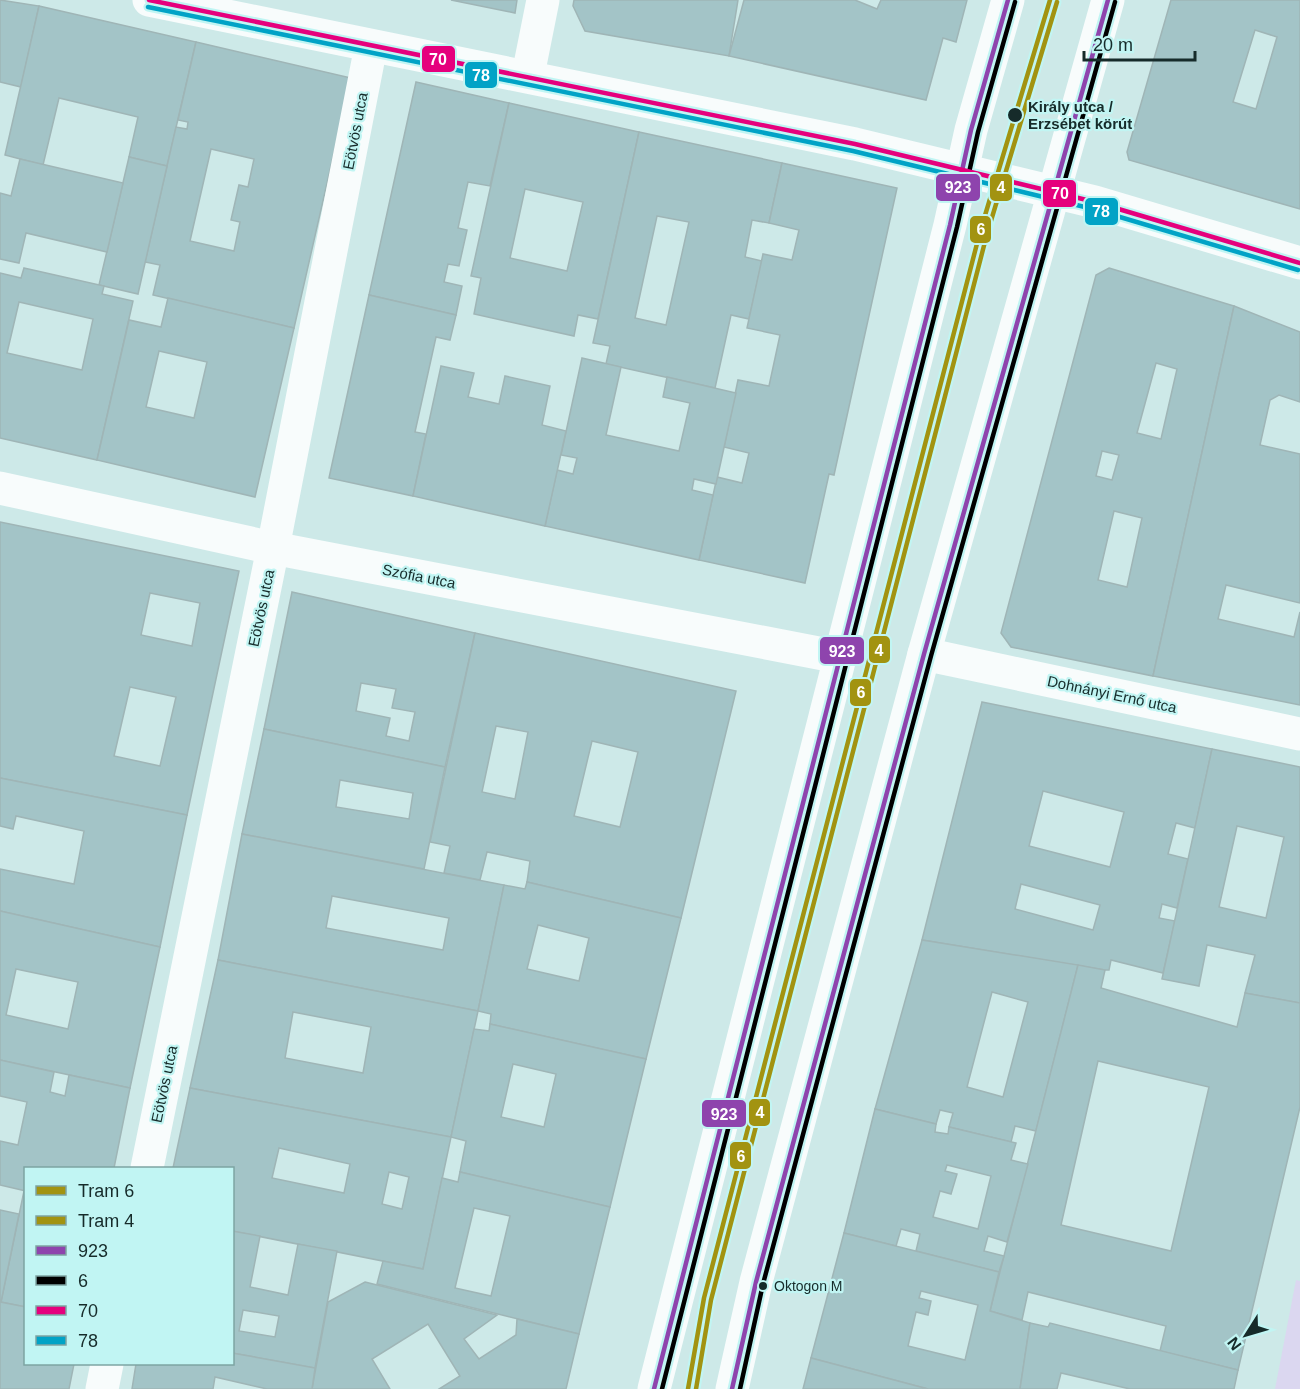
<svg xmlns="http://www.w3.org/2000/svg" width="1300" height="1389" font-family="Helvetica,sans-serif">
<rect width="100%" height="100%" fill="#cde9e8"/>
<path fill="#dbd7f0" d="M1296,1280L1300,1281V1389H1275Z"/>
<g fill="#a3c4c7" stroke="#9fb5b6" stroke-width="1.5" fill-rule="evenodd">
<path d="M0,0L39,6L21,87L0,82Z"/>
<path d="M451,0H517L515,13Z"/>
<path d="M574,0H738L729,56L585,31L573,6Z"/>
<path d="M744,0H855L877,9L881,0H967L956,42L943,38L926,100L729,56Z"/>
<path d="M1171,0H1300V209L1129,160L1127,152ZM1255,30L1277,37L1256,109L1233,102Z"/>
<path d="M39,6L196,42L167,166L129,157L138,117L59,98L43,165L5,155Z"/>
<path d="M196,42L351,78L294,328L153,295L160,265L145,262L176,127L187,129L188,122L178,120ZM211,149L254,159L248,187L239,185L231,220L240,222L234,251L190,241Z"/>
<path d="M416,82L509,103L490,186L468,182L458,228L467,230L459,266L448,264L444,282L462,286L456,315L369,295Z"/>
<path d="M509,103L639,132L598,319L578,315L574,336L474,314L481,278L471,276ZM525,189L583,202L567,271L510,258Z"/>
<path d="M639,132L782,163L769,223L752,220L745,257L762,261L749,319L731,315L715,388L606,364L610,346L593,343ZM657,216L689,222L666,325L635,318Z"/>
<path d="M129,157L167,166L138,294L99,285Z"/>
<path d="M20,159L123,183L107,252L26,233L19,263L0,259V193L11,196Z"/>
<path d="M782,163L897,188L834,475L829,474L805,583L699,560L717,477L742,483L749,453L724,447L738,380L769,386L780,335L747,328L763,254L792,260L799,230L769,223Z"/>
<path d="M24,268L104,286L102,294L133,301L97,460L0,438V273L21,278ZM19,302L93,319L82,370L7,353Z"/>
<path d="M1109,268L1234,306L1153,676L1011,647L1001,633L1096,275ZM1156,363L1177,369L1161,439L1137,433ZM1102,451L1119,455L1112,480L1096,476ZM1114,511L1142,518L1127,587L1098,580Z"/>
<path d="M369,295L456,315L450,340L436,337L415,432L426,434L413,496L329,478Z"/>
<path d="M168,298L294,328L255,497L97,460L129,320L161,327ZM159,351L207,362L194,418L146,407Z"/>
<path d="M1234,306L1300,332V402L1279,395L1270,400L1260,445L1300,454V603L1226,585L1218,619L1294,637L1300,612V705L1153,676Z"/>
<path d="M582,358L621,367L606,435L679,451L690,403L663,397L667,377L736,393L716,484L694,479L692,490L713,495L699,560L545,526L557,470L573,474L577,458L561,455Z"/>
<path d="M441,366L474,373L468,397L499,404L505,376L550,386L542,425L566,431L545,526L413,496Z"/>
<path d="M0,522L239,571L187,815L0,778ZM150,593L200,603L192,646L141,635ZM130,687L176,697L160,766L114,756Z"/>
<path d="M292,592L475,633L445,767L264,729ZM361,683L396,689L392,708L415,712L409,741L386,736L390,718L356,711Z"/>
<path d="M475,633L736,691L681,918L527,882L530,861L487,852L480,880L444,873L450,846L430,842ZM496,726L528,732L515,799L482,792ZM592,741L638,752L620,827L574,816Z"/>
<path d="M982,702L1212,749L1195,828L1176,823L1168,854L1188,859L1177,908L1162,904L1159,918L1175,921L1163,973L1111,960L1109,970H1105L922,940ZM1043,791L1124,812L1110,867L1029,846ZM1021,884L1100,905L1093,930L1015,909Z"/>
<path d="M264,729L445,767L424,869L242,834ZM340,780L413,793L409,819L336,807Z"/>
<path d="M1212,749L1300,767V1003L1245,993L1255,955L1207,945L1199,986L1162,979ZM1237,826L1284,837L1266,918L1219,907Z"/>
<path d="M0,778L187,815L160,947L0,911V869L74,884L84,831L16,816L13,829L0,826Z"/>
<path d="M242,834L504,885L478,1011L218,960ZM332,896L449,918L443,950L326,928Z"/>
<path d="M527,882L681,918L646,1059L490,1024L491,1014L478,1011L504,885L525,889ZM538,925L589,938L579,981L527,969Z"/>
<path d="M0,911L160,947L130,1088L0,1060ZM16,969L78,982L68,1029L6,1015Z"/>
<path d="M922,940L1078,965L1036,1131L1015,1126L1011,1142L949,1127L953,1113L940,1110L936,1124L875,1109ZM992,992L1028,1002L1003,1097L967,1087Z"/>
<path d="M218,960L478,1011L451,1137L190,1088ZM293,1012L371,1027L363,1073L285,1058Z"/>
<path d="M1078,965L1105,970L1101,988L1237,1027L1245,993L1300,1003V1107L1238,1370L1160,1351L1166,1326L1028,1292L1022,1320L990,1311ZM1098,1061L1209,1087L1171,1251L1061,1225Z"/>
<path d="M490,1024L646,1059L610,1207L460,1172L466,1141L451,1137L474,1029L489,1031ZM513,1064L556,1074L544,1127L501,1117Z"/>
<path d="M0,1060L54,1072L50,1092L65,1096L69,1075L130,1088L114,1168H26V1191L0,1185V1141L18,1145L27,1102L0,1096Z"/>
<path d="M190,1088L451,1137L423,1269L232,1231V1168H173ZM279,1148L350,1164L344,1193L272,1178ZM389,1172L409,1177L402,1209L382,1204Z"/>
<path d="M875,1109L936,1124L935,1132L948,1134L949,1127L1016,1143L1011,1160L1028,1164L1007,1242L988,1236L984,1251L1004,1256L999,1272L916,1251L920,1234L901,1229L896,1246L844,1233ZM947,1165L991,1176L978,1229L933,1217L940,1191L951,1194L957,1174L945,1171Z"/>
<path d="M460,1172L610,1207L579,1334L377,1284L383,1261L423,1269L442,1178L458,1182ZM474,1208L510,1216L491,1296L455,1288Z"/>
<path d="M24,1191H26V1307L1,1302Z"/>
<path d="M0,1210L19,1214L1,1302H0Z"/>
<path d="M232,1231L260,1236L250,1287L288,1295L298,1244L337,1251L315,1368L232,1353ZM243,1310L279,1316L275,1337L239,1331Z"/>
<path d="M844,1233L999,1272L990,1311L1030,1323L1020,1389H928L811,1358ZM921,1291L978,1305L965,1360L908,1346L916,1312L928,1315L931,1301L919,1298Z"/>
<path d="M365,1282L497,1315L464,1339L479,1359L516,1335L517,1319L579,1334L566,1389H439L460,1376L428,1324L372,1359L390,1389H312L328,1302Z"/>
<path d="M0,1302L26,1307V1364H74L69,1389H0Z"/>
<path d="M1030,1323L1048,1327L1050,1323L1238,1370L1234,1389H1130L1061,1373L1057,1389H1020Z"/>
<path d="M232,1353L315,1368L312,1389H267L215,1377L213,1389H132L136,1364H232Z"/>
<path d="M811,1358L928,1389H803Z"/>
</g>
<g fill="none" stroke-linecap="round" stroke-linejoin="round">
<g stroke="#f8fcfc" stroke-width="33">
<path d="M528,75L543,0"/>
<path d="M0,488L273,548L839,657"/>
<path d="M924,654L1300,734"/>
<path d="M147,1168L273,548L371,46"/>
<path d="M102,1389L107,1364"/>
</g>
<g stroke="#f8fcfc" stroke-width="33">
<path d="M149,0L855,144L1095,202L1300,263"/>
<path d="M654,1389L950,225L971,130L1008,0"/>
<path d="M732,1389L756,1282L924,654L1108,0"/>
</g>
<g stroke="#c1f5f3" stroke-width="9">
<g id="bus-1">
<path d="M654,1389L950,225L971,130L1008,0"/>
<path d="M732,1389L756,1282L924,654L1108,0"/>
</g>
</g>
<g stroke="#c1f5f3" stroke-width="9">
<g id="bus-2">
<path d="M662,1389L957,227L978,132L1015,2"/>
<path d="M740,1389L763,1284L931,656L1115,2"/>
</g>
</g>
<g stroke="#c1f5f3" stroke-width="9">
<path id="bus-3" d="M149,0L855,144L1095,202L1300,263"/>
</g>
<g stroke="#c1f5f3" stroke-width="9">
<path id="bus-4" d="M148,7L853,151L1093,209L1298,270"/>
</g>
<use href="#bus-1" stroke="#8e44ad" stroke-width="4.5"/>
<use href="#bus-2" stroke="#000" stroke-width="4.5"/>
<use href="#bus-3" stroke="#e5007d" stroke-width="4.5"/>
<use href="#bus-4" stroke="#01a3c6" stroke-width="4.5"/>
<g stroke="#c1f5f3" stroke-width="9">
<path id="tram-1" d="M688,1389L704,1298L980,232L1050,0"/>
</g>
<g stroke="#c1f5f3" stroke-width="9">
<path id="tram-2" d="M696,1389L711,1300L987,234L1057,2"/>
</g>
<use href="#tram-1" stroke="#a29311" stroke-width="4.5"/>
<use href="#tram-2" stroke="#a29311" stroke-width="4.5"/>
</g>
<g fill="#162b2a" stroke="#c1f5f3" stroke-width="2">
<circle cx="1015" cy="115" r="8"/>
<circle cx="763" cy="1286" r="5"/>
</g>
<g text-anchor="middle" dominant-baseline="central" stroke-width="4.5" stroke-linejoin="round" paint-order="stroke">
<g font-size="14" fill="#162b2a" stroke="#c1f5f3" text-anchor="start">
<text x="774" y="1286">Oktogon M</text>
</g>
<g font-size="15" font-weight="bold" fill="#162b2a" stroke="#c1f5f3" text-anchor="start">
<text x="1028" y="106">Király utca /<tspan x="1028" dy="17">Erzsébet körút</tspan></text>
</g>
<g font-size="15" fill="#162b2a" stroke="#c1f5f3">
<text transform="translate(355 131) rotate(-79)">Eötvös utca</text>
<text transform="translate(419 576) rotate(11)">Szófia utca</text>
<text transform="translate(261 608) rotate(-78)">Eötvös utca</text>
<text transform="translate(1112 694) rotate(12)">Dohnányi Ernő utca</text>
<text transform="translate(164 1084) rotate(-78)">Eötvös utca</text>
</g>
</g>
<g stroke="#c1f5f3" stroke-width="2">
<rect x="421" y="45" width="35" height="28" rx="6" fill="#e5007d"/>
<rect x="464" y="61" width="34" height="28" rx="6" fill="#01a3c6"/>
<rect x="935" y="173" width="46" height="29" rx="6" fill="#8e44ad"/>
<rect x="989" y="173" width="24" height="29" rx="6" fill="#a29311"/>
<rect x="1042" y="179" width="35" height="29" rx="6" fill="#e5007d"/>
<rect x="1084" y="197" width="35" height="29" rx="6" fill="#01a3c6"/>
<rect x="969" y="215" width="23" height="29" rx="6" fill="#a29311"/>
<rect x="868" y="635" width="23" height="29" rx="6" fill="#a29311"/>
<rect x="819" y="636" width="46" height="29" rx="6" fill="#8e44ad"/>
<rect x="849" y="678" width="23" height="29" rx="6" fill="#a29311"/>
<rect x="748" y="1098" width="23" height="29" rx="6" fill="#a29311"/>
<rect x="701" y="1099" width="46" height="29" rx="6" fill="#8e44ad"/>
<rect x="729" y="1141" width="23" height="29" rx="6" fill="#a29311"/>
</g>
<g font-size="16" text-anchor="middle" font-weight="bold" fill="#fff">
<text x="438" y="65">70</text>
<text x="481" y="81">78</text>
<text x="958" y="193">923</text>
<text x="1001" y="193">4</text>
<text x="1060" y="199">70</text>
<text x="1101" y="217">78</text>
<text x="981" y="235">6</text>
<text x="879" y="656">4</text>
<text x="842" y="657">923</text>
<text x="861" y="698">6</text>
<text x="760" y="1118">4</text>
<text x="724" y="1120">923</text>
<text x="741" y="1162">6</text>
</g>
<rect x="24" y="1167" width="210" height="198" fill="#c1f5f3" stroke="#7da4a3" stroke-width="1.5"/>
<rect x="36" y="1186" width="30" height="9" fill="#a29311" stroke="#7da4a3" stroke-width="1.5"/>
<text x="78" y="1197" font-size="18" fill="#162b2a">Tram 6</text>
<rect x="36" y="1216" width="30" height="9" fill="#a29311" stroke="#7da4a3" stroke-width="1.5"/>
<text x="78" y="1227" font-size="18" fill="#162b2a">Tram 4</text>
<rect x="36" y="1246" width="30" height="9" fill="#8e44ad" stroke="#7da4a3" stroke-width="1.5"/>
<text x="78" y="1257" font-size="18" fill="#162b2a">923</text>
<rect x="36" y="1276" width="30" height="9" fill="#000000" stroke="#7da4a3" stroke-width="1.5"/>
<text x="78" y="1287" font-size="18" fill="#162b2a">6</text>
<rect x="36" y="1306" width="30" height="9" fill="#e5007d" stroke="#7da4a3" stroke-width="1.5"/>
<text x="78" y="1317" font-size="18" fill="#162b2a">70</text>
<rect x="36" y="1336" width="30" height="9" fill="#01a3c6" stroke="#7da4a3" stroke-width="1.5"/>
<text x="78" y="1347" font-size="18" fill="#162b2a">78</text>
<g transform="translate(1246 1335) rotate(233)" stroke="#c1f5f3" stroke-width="4.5" paint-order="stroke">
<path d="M0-4.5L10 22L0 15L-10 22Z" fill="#162b2a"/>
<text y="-9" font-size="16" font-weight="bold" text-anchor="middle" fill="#162b2a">N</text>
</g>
<path d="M1084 51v9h111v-9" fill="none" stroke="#162b2a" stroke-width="3"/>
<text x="1093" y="51" font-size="18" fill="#162b2a" stroke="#c1f5f3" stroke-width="4.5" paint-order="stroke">20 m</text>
</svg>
